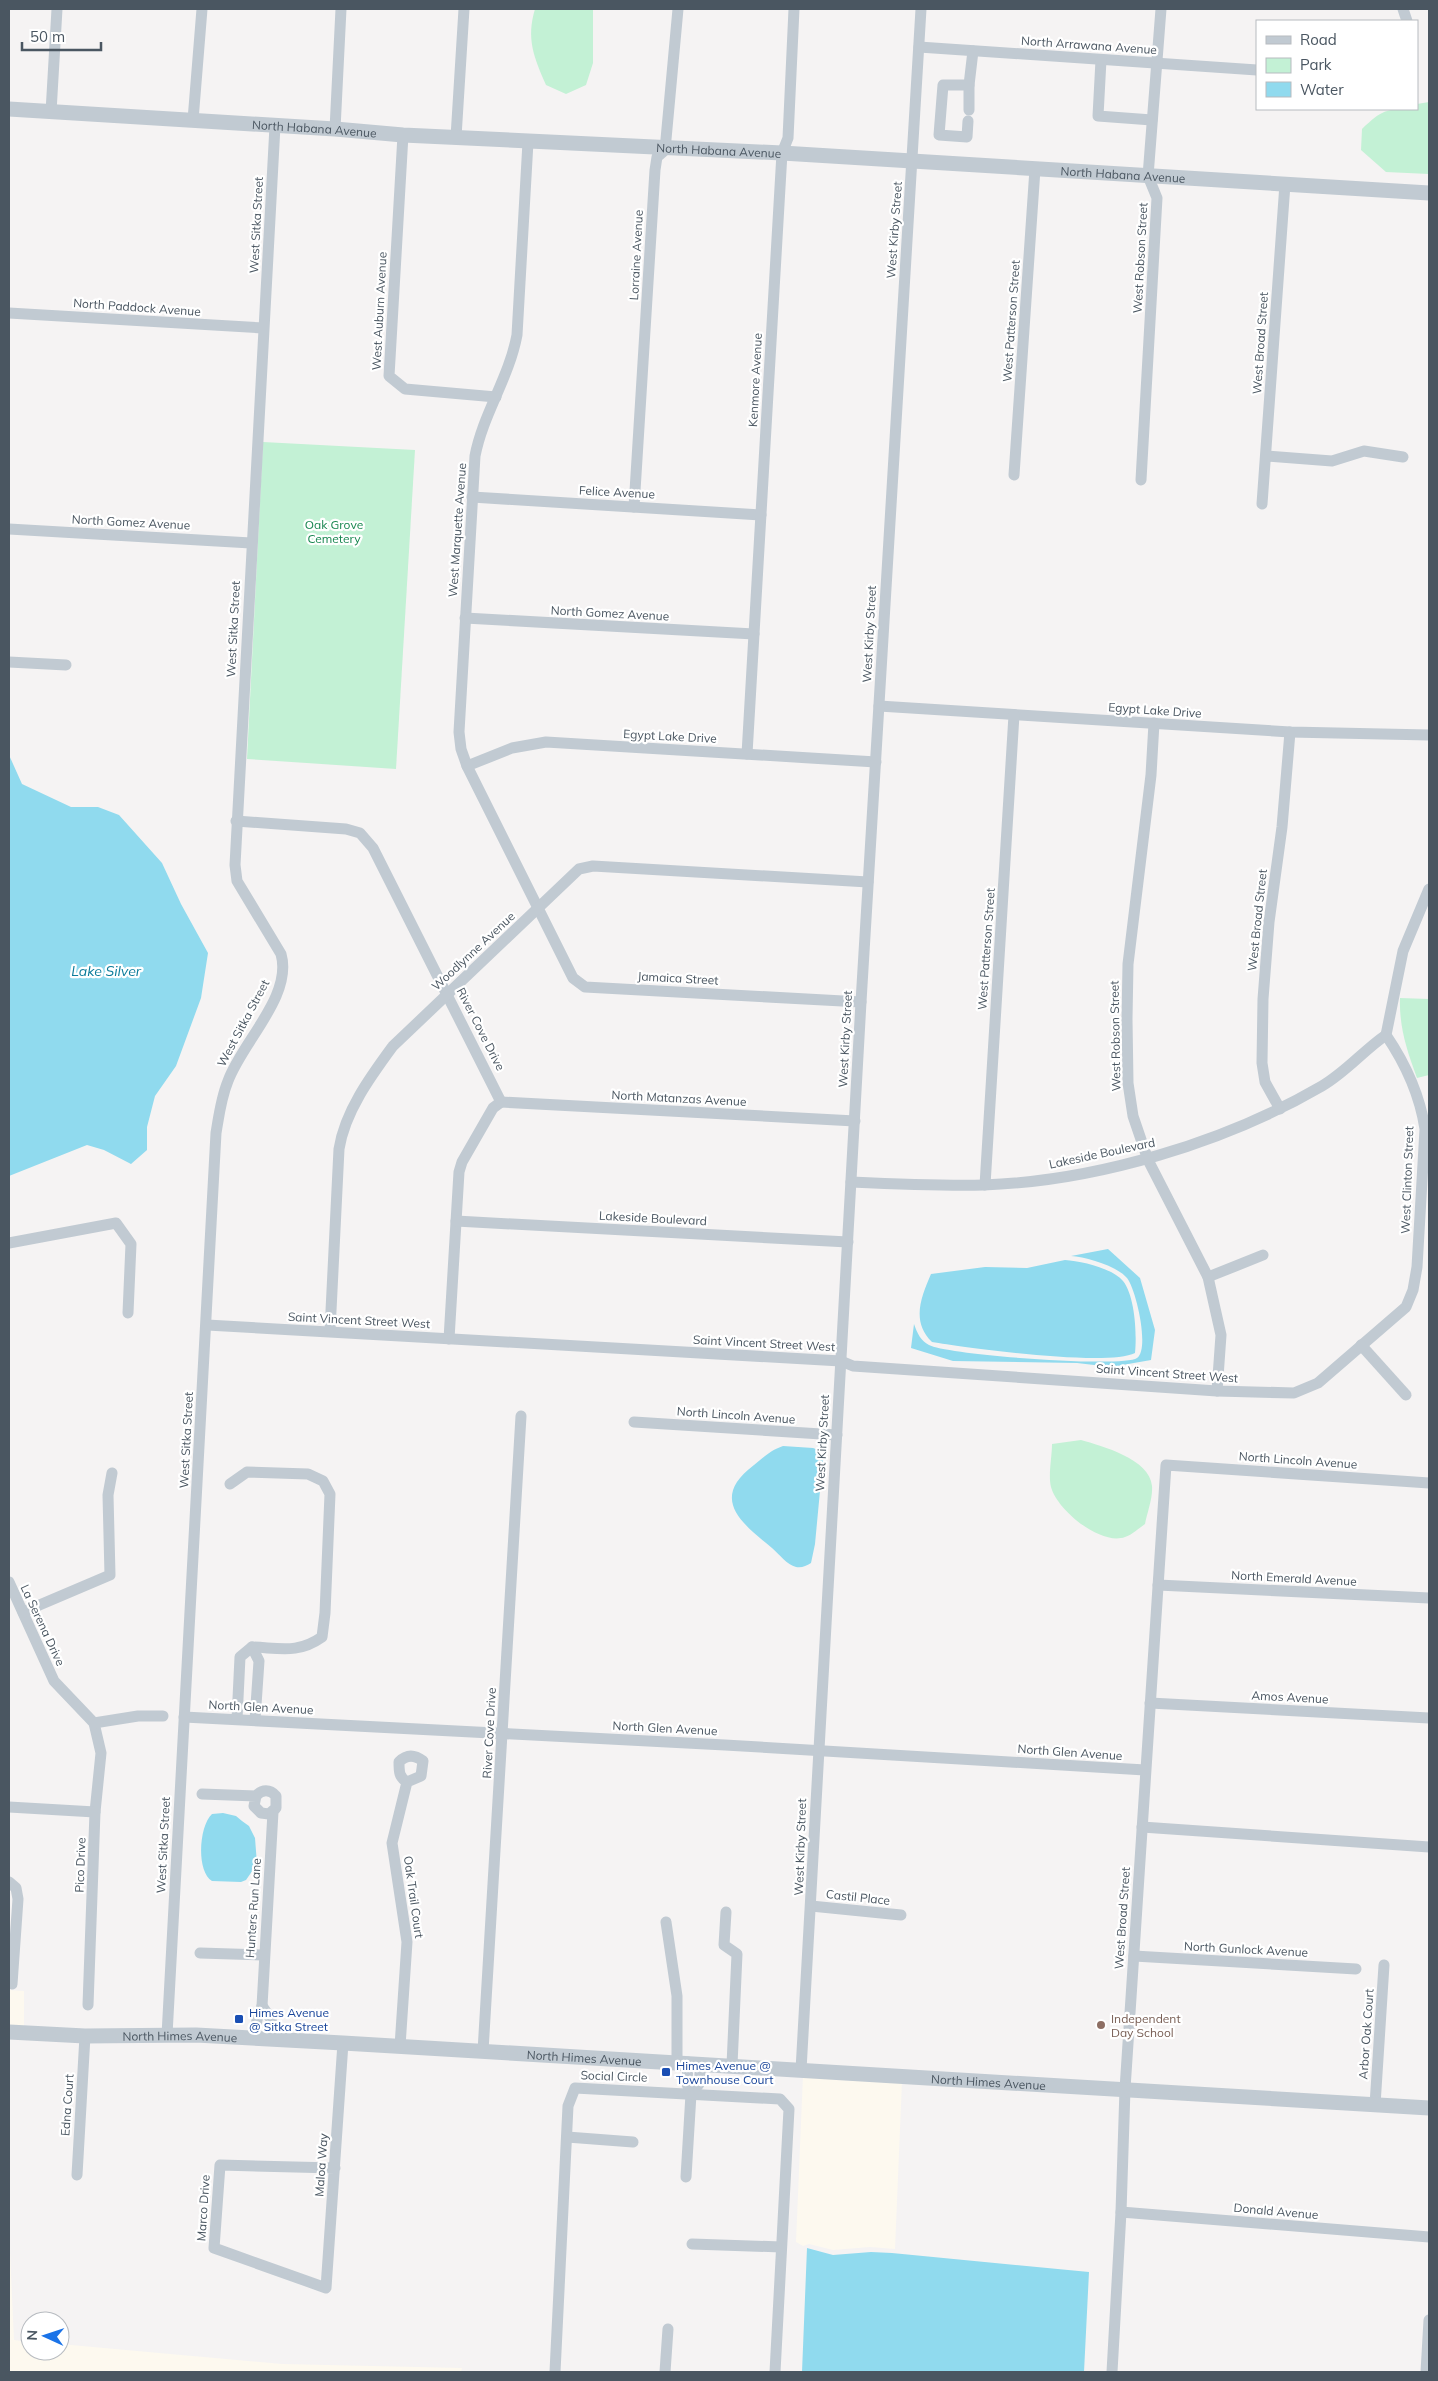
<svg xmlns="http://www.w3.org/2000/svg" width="1438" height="2381" font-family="Mulish,sans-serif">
<rect width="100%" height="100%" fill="#f5f3f3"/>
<g fill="#fdf9ef">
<path d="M9,1990L24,1991V2027L9,2026Z"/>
<path d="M803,2075L902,2081L895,2249L870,2247L833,2250L809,2244L803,2246L796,2242Z"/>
<path d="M9,2230L14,2340L30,2342V2351H60V2344L282,2364L462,2368L461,2372H9Z"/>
</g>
<g fill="#c3f1d5">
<path d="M535,9H593V63L586,85L566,94L546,85C534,57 526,39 535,9Z"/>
<path d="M1429,102V174L1386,172L1361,150L1362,129C1384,108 1387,109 1417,109V104Z"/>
<path d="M263,442L415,450L396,769L247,759Z"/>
<path d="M1400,998L1429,999V1075L1417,1078C1407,1051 1399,1027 1400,998Z"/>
<path d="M1081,1440C1102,1446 1150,1459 1152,1486C1153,1498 1147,1513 1145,1524C1139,1528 1132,1535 1125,1537C1101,1546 1057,1510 1051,1487C1048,1475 1052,1457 1052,1444Z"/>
</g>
<g fill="#90daee">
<path d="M9,755L22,784L71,807H98L119,815L162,863L181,904L208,953L201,998L176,1066L155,1096L147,1127V1150L131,1164L104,1150L87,1145L9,1176Z"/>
<path d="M1108,1249L1140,1278L1155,1330L1151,1360L1111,1367L1077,1363L953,1361L911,1348L914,1324C917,1333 921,1341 929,1345C947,1355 1122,1368 1137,1358C1150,1349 1136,1289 1127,1278C1117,1266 1086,1257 1071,1256Z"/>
<path d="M1065,1260C1081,1261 1112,1268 1123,1281C1135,1296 1137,1334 1135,1353C1107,1367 968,1348 932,1342C911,1322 921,1297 931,1274L985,1267L1027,1268Z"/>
<path d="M783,1446L813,1448L821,1451L823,1459L815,1544L811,1563C806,1566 802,1568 796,1567C787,1565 779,1554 772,1548C740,1522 710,1498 754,1465C764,1457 771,1450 783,1446Z"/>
<path d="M223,1813L236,1816L242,1821L249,1826L255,1838L257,1864L246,1880L241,1882L212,1881C196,1871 199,1826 212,1814Z"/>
<path d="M807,2248L833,2255L871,2252L892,2253L1089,2272L1084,2372H802Z"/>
</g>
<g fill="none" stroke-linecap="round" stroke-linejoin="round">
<g stroke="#c1cad2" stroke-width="11">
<path d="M1403,9L1407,21"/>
<path d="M919,47L1257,70"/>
<path d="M1101,60L1098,116L1152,120"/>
<path d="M969,110V85"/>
<path d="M51,112L57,9"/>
<path d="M193,120L202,9"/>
<path d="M968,121L967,137L939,135L943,85H969L973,51"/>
<path d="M335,129L341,9"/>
<path d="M403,135L389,376L405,389L496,397"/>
<path d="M456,137L464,9"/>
<path d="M528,142L517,335C509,378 483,414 475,456L459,732L461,749L467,766L573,978L585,987L861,1002"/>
<path d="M9,313L263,328"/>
<path d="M1266,456L1332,461L1364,451L1403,457"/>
<path d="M1014,475L1035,169"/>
<path d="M1141,480L1157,198L1148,176L1161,9"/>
<path d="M472,497L761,515"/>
<path d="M1262,504L1285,184"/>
<path d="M634,507L655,170L657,157L665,150L678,9"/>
<path d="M9,529L251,543"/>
<path d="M465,618L754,634"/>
<path d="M9,662L66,665"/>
<path d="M879,706L1290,732L1429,735"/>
<path d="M1154,723L1151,775L1128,964L1127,1019L1128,1083L1133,1116L1148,1160L1208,1277L1221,1335L1217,1391"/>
<path d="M747,754L782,153L788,138L794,9"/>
<path d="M467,766L512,748L546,742L876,762"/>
<path d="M236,821L346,829L360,833L373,848L501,1102L493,1108L462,1162L459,1172L449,1339"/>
<path d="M501,1102L855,1121"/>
<path d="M1280,1109L1265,1082L1262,1063L1263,999L1269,922L1282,827L1290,732"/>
<path d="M851,1182C895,1184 939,1186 984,1185C1096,1181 1224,1143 1322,1086C1346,1072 1364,1050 1386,1035"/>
<path d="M985,1185L1014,715"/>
<path d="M456,1221L848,1242"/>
<path d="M9,1243L116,1223L131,1244L128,1313"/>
<path d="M1208,1277L1263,1255"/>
<path d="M207,1325L841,1361L853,1366L1217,1391L1294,1393L1318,1383L1406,1307L1413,1290L1417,1267L1425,1129C1420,1096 1405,1063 1386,1035L1403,951L1429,889"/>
<path d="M330,1331L339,1149C345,1111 371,1076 393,1046L579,869L593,866L868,882"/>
<path d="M1361,1345L1406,1395"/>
<path d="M634,1422L837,1435"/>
<path d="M230,1484L247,1472L308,1474L323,1481L330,1494L325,1613L322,1637C298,1654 280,1648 252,1647"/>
<path d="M9,1582L54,1681L94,1723L101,1753L95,1812"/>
<path d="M1158,1585L1429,1598"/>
<path d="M23,1612L110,1575L108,1495L112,1473"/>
<path d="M1150,1703L1429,1718"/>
<path d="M184,1717L725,1745L1145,1770"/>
<path d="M237,1719L240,1657L252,1647L259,1661L255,1720"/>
<path d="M94,1723L138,1716H163"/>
<path d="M202,1794L256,1796C262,1789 270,1789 276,1796V1808L269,1814L261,1813L254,1806L256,1796"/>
<path d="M9,1807L95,1812L88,2005"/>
<path d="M1142,1827L1429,1847"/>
<path d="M9,1882L16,1888L18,1899L12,1984"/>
<path d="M811,1906L901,1915"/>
<path d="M726,1912L724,1945L737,1954L732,2065"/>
<path d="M666,1922L677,1996V2062"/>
<path d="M200,1953L264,1955"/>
<path d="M1134,1956L1356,1969"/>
<path d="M262,2006L271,2019L275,2039"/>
<path d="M167,2035L216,1133C219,1115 221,1098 228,1081C242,1042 293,996 281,954L237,881L235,865L275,126"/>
<path d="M254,2038L257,2020L262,2006L273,1812"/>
<path d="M400,2046L407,1942L392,1843L407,1782C399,1777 399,1772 399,1762C407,1754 415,1755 423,1761L421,1776L407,1782"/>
<path d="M483,2051L521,1416"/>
<path d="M801,2070L861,1002L921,9"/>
<path d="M691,2094L699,2084L701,2063"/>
<path d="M1375,2105L1384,1965"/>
<path d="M567,2137L633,2142"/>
<path d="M335,2168L220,2165L214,2248L326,2288L343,2043"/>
<path d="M77,2175L85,2036"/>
<path d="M686,2177L691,2094L687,2084L688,2062"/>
<path d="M1121,2212L1429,2237"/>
<path d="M692,2244L781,2247"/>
<path d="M555,2372L568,2106L575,2088L780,2099L789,2109L775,2372"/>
<path d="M665,2372L668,2329"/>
<path d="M1112,2372L1121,2212L1125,2089L1166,1465L1429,1483"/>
<path d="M1426,2372L1429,2320"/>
</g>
<g stroke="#c1cad2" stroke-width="15">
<path id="s1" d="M9,109L335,129L403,135L782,153L1429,193"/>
<path id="s2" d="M9,2032L85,2036L196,2035L343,2043L1429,2108"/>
</g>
</g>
<g fill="#1a4fb4" stroke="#fff" stroke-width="2">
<rect x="234" y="2014" width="10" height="10" rx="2.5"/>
<rect x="661" y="2067" width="10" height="10" rx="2.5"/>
</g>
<circle fill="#8d6e63" stroke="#fff" stroke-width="2" cx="1101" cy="2025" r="5"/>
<g text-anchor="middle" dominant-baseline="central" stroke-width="4.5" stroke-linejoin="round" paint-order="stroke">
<g font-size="12" fill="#4a5661" stroke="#fff">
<text transform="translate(1089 45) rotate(4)">North Arrawana Avenue</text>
<text stroke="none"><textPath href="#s1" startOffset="306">North Habana Avenue</textPath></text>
<text stroke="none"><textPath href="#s1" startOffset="711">North Habana Avenue</textPath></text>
<text stroke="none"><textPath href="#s1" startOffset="1116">North Habana Avenue</textPath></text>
<text transform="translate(256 225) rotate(-87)">West Sitka Street</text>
<text transform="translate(894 230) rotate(-86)">West Kirby Street</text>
<text transform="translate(636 255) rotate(-87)">Lorraine Avenue</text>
<text transform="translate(1140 258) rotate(-87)">West Robson Street</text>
<text transform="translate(137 307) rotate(4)">North Paddock Avenue</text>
<text transform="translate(379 311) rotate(-87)">West Auburn Avenue</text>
<text transform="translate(1011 321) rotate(-86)">West Patterson Street</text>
<text transform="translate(1260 343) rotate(-86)">West Broad Street</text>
<text transform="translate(755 380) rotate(-87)">Kenmore Avenue</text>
<text transform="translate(617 492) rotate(3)">Felice Avenue</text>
<text transform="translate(131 522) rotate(3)">North Gomez Avenue</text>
<text transform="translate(457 530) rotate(-86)">West Marquette Avenue</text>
<text transform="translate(610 613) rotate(3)">North Gomez Avenue</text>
<text transform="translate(233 629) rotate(-87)">West Sitka Street</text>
<text transform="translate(869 634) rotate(-87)">West Kirby Street</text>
<text transform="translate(1155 710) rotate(4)">Egypt Lake Drive</text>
<text transform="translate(670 736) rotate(3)">Egypt Lake Drive</text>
<text transform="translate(1257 920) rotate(-84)">West Broad Street</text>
<text transform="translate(986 949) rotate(-86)">West Patterson Street</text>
<text transform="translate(473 951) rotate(-43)">Woodlynne Avenue</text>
<text transform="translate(678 978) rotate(3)">Jamaica Street</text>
<text transform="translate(243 1023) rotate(-62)">West Sitka Street</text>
<text transform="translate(481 1029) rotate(63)">River Cove Drive</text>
<text transform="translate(1115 1036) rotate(-91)">West Robson Street</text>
<text transform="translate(845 1039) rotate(-87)">West Kirby Street</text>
<text transform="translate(679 1098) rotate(3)">North Matanzas Avenue</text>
<text transform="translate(1102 1153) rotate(-12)">Lakeside Boulevard</text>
<text transform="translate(1407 1180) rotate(-88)">West Clinton Street</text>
<text transform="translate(653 1218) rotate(3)">Lakeside Boulevard</text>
<text transform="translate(359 1320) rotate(3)">Saint Vincent Street West</text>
<text transform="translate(764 1343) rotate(3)">Saint Vincent Street West</text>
<text transform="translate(1167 1373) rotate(4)">Saint Vincent Street West</text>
<text transform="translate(736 1415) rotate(4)">North Lincoln Avenue</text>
<text transform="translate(186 1440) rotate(-87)">West Sitka Street</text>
<text transform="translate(822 1443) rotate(-87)">West Kirby Street</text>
<text transform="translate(1298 1460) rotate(4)">North Lincoln Avenue</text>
<text transform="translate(1294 1578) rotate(3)">North Emerald Avenue</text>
<text transform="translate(43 1625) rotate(65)">La Serena Drive</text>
<text transform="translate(1290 1697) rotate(3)">Amos Avenue</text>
<text transform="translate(261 1707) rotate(3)">North Glen Avenue</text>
<text transform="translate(665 1728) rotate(3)">North Glen Avenue</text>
<text transform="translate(489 1733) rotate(-87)">River Cove Drive</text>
<text transform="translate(1070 1752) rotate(4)">North Glen Avenue</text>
<text transform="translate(163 1845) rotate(-87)">West Sitka Street</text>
<text transform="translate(800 1847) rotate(-88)">West Kirby Street</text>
<text transform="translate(80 1865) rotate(-88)">Pico Drive</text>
<text transform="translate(414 1897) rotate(82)">Oak Trail Court</text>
<text transform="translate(858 1897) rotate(6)">Castil Place</text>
<text transform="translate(253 1908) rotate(-86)">Hunters Run Lane</text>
<text transform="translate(1122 1918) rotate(-86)">West Broad Street</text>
<text transform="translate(1246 1949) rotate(3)">North Gunlock Avenue</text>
<text transform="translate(1366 2034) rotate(-86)">Arbor Oak Court</text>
<text stroke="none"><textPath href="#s2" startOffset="171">North Himes Avenue</textPath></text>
<text stroke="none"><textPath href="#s2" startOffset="576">North Himes Avenue</textPath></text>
<text transform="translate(614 2076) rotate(2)">Social Circle</text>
<text stroke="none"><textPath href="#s2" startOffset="981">North Himes Avenue</textPath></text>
<text transform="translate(67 2105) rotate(-86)">Edna Court</text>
<text transform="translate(321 2165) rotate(-86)">Maloa Way</text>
<text transform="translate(203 2208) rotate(-86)">Marco Drive</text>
<text transform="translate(1276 2211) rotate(5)">Donald Avenue</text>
</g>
<g font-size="12" fill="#17864f" stroke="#fff">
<text x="334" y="524">Oak Grove<tspan x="334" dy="14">Cemetery</tspan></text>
</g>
<g font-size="12" fill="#164399" stroke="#fff" text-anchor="start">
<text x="249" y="2012">Himes Avenue<tspan x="249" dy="14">@ Sitka Street</tspan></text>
<text x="676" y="2065">Himes Avenue @<tspan x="676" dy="14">Townhouse Court</tspan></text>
</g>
<g font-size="12" fill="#785e54" stroke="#fff" text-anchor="start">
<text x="1111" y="2018">Independent<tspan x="1111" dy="14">Day School</tspan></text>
</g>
<g font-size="14" font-style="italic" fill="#0c7c9b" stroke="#fff">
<text x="106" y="971">Lake Silver</text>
</g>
</g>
<rect width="1438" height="2381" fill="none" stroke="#4a5661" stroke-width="20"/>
<rect x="1256" y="20" width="162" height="90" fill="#ffffff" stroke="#b7bbc0"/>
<rect x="1266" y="36" width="25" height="8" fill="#c1cad2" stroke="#b7bbc0"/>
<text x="1300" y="45" font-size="15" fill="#4a5661">Road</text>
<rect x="1266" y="58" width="25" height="15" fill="#c3f1d5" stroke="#b7bbc0"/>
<text x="1300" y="70" font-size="15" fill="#4a5661">Park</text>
<rect x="1266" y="82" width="25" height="15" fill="#90daee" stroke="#b7bbc0"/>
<text x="1300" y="95" font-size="15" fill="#4a5661">Water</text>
<g transform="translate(45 2336) rotate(273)"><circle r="24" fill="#ffffff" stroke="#b7bbc0"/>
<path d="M0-4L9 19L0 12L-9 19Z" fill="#1a73e8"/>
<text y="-8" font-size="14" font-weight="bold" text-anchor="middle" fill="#4a5661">N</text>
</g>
<path d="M22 42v8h79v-8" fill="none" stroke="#4a5661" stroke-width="2.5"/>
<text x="30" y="42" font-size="15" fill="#4a5661" stroke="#ffffff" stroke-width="4" paint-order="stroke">50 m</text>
</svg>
